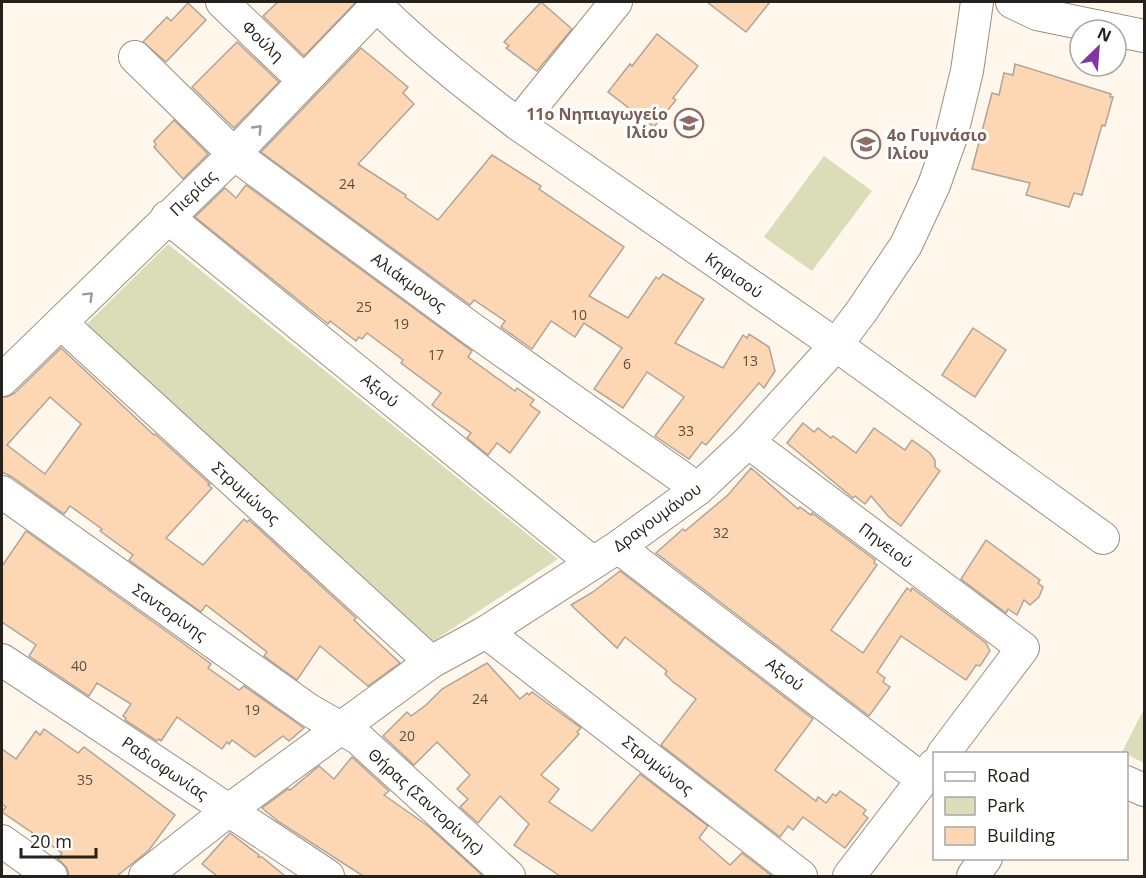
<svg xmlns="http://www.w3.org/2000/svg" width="1146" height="878" font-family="'Open Sans',sans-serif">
<rect width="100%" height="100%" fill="#fff7eb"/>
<g fill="#dbddb8">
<path d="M824,156L872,191L812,271L764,237Z"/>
<path d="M168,244L558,559L432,642L87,324Z"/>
<path d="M1144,709V763L1122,752Z"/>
</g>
<g fill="#fdd6b3" stroke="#b1a498" stroke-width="1.5" fill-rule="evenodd">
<path d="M278,2H356L304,56L263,16Z"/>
<path d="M541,2L572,29L537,71L506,48L509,46L504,42Z"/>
<path d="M707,2H770L746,32Z"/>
<path d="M188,3L206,20L166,62L143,42L167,17L171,21Z"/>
<path d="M657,34L698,66L673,98L676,100L654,127L608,92L630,64L632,66Z"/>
<path d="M237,42L279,82L234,128L192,87Z"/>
<path d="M361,48L408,87L403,93L414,104L358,164L406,195L405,197L438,220L492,155L541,186L539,189L624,247L589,296L628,318L656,277L659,279L663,274L704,299L675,343L723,368L743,335L747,338L749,334L769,347L775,371L764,388L759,383L706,445L702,442L689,459L655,436L684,397L647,372L623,408L594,389L622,348L584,323L575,337L551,321L532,349L501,327L505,321L474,300L470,305L261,152Z"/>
<path d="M1015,64L1111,94L1110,97H1113L1105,126L1102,125L1082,195L1074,193L1069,207L1026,195L1030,183L972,169L992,93L999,95L1004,73L1013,75Z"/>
<path d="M174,120L208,154L183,179L154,147L156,145L154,141Z"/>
<path d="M246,185L472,351L468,357L515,391L517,388L534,400L530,405L540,412L510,453L497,443L488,455L467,438L471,433L432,405L441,393L401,363L403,360L367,333L362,339L359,337L356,341L330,321L328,324L195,217L225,188L236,198Z"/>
<path d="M973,328L1006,350L975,397L942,375Z"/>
<path d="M61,348L154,435L155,434L210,484L208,485L212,488L166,538L203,565L244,519L247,522L249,520L356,618L354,620L400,663L368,686L320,646L297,680L264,656L267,652L206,605L201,612L129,560L133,555L100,531L102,529L70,506L64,514L12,477L2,472V397H7L15,393ZM50,397L81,424L45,474L7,445Z"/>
<path d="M803,423L814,432L818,428L831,438L833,436L856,453L874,428L905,450L912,440L930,453L935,460V467L940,471L901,526L889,517L871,496L865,504L855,496L853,498L787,443Z"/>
<path d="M751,468L798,509L800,507L811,515L812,513L875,560L874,563L877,565L831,630L863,653L907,588L911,591L912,588L986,643L990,651L980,666L976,665L966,680L901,636L877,672L885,678L883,682L890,687L869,716L656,553L683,529L685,531L728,495Z"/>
<path d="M26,531L180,641L211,664L208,668L239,690L244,686L304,728L289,741L283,736L255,757L232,740L229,744L227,742L222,749L177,717L161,741L159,739L157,741L125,720L126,718L123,716L131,704L97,683L89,696L29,656L36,645L2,622V566Z"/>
<path d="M986,540L1040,580L1038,583L1043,587L1039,597L1030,605L1024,600L1017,615L1008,609L1006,613L961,579Z"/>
<path d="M620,571L813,719L775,770L816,801L818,797L826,803L833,794L836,796L840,791L866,810L863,814L868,818L845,848L803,817L793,830L788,826L780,837L661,745L696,699L673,682L665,674L667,671L625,637L617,648L571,605L593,592Z"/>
<path d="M487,663L520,699L527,693L529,695L532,692L581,728L577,732L579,734L541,775L559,789L549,802L592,831L640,774L708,826L699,838L730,865L742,853L772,876H560L514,845L529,824L500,796L478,823L460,807L468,799L457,789L470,775L437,742L414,765L383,736L407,712L411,716L426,705L442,689Z"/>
<path d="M44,729L78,753L84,747L175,815L149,850L117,876H69L67,868L58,859L62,853L2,812L6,807L2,804V749L16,759L36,731L40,735Z"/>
<path d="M352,757L389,791L384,795L428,826L483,876H363L279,822L262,808L288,789L290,790L319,766L334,779Z"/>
<path d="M230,833L259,855L258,857H262L285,876H217L202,864Z"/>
</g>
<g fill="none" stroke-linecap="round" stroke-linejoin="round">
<g stroke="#9a9183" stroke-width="34">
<g id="minor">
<path d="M222,2L304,81"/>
<path d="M373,2C418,47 467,86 518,124L836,345L1103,538"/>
<path d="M1012,2L1037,14L1144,36"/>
<path d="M135,57L234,154L472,329L698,489"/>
<path d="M518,124L616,2"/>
<path d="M167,217L593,563"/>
<path d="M61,323L431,662"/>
<path d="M2,380L234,154L380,2"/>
<path d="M748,442L1023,648L943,754"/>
<path d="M2,492L309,710L358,738L509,876"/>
<path d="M618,547L923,780"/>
<path d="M486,632L801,876"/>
<path d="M2,660L328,876"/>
<path d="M1126,782L1144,790"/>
<path d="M2,841L51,876"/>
<path d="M145,876L229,810L431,662L486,632L618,547L698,489L748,442L836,345L861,312L906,245L934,185L951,137L967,71L977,2"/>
<path d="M849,876L934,765"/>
<path d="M973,876L986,858"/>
</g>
</g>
<use href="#minor" stroke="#fff" stroke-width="32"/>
</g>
<defs><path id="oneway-chevron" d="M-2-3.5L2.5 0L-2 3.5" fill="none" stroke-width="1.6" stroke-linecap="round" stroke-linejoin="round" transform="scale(1.5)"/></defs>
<g stroke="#9d9b99">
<use href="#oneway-chevron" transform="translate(258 129) rotate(-46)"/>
<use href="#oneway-chevron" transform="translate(89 296) rotate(-45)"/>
</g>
<defs>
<g id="school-ring" transform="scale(1.5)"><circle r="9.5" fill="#fff" stroke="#8d6e63" stroke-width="1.5"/><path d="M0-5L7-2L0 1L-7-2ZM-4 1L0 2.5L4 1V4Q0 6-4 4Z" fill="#8d6e63"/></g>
</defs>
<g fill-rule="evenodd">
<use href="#school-ring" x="689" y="123"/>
<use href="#school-ring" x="866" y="144"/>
</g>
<g text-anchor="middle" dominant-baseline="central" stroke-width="6" stroke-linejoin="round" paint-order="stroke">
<g font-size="14" fill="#5b4e42">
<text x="347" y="183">24</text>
<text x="364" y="306">25</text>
<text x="579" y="314">10</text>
<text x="401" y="323">19</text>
<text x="436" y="354">17</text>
<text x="750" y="360">13</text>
<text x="627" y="363">6</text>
<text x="686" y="430">33</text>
<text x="721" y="532">32</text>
<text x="79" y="665">40</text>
<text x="480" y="698">24</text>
<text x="252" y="709">19</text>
<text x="407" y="735">20</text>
<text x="85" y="779">35</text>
</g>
<g font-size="16" fill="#25211c" stroke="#fff">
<text transform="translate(263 41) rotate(44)">Φούλη</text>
<text transform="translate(193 193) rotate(-44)">Πιερίας</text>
<text transform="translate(734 275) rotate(35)">Κηφισού</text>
<text transform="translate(409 282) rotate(36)">Αλιάκμονος</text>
<text transform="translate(380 390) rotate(39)">Αξιού</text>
<text transform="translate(246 493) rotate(42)">Στρυμώνος</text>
<text transform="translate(657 517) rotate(-36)">Δραγουμάνου</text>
<text transform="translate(886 545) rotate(37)">Πηνειού</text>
<text transform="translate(170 612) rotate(35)">Σαντορίνης</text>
<text transform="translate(785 674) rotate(37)">Αξιού</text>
<text transform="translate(658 765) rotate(38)">Στρυμώνος</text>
<text transform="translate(165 768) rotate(34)">Ραδιοφωνίας</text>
<text transform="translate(426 801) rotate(42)">Θήρας (Σαντορίνης)</text>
</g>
<g font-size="16" font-weight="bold" fill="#785e54" stroke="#fff" text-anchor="end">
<text x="668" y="114">11ο Νηπιαγωγείο<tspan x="668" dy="18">Ιλίου</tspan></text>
<text x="887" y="135" text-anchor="start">4ο Γυμνάσιο<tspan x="887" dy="18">Ιλίου</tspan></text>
</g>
</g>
<rect width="1146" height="878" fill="none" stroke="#25211c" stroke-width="6"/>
<rect x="933" y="752" width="195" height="108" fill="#ffffff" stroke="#a8a6a4" stroke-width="1.5"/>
<rect x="945" y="772" width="30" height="9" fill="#ffffff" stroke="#a8a6a4" stroke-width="1.5"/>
<text x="987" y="782" font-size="18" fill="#25211c">Road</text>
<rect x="945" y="797" width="30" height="18" fill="#dbddb8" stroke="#a8a6a4" stroke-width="1.5"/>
<text x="987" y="812" font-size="18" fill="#25211c">Park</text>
<rect x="945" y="827" width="30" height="18" fill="#fdd6b3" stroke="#a8a6a4" stroke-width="1.5"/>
<text x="987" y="842" font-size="18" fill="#25211c">Building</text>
<g transform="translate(1098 48) rotate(25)"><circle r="28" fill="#ffffff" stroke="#a8a6a4" stroke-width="1.5"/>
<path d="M0-4.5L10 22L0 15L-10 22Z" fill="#8134a5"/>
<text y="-9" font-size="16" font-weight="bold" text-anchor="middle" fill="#25211c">N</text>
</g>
<path d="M21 848v9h75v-9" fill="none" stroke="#25211c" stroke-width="3"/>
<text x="30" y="848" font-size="18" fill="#25211c" stroke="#ffffff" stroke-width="4.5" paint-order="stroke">20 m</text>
</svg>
